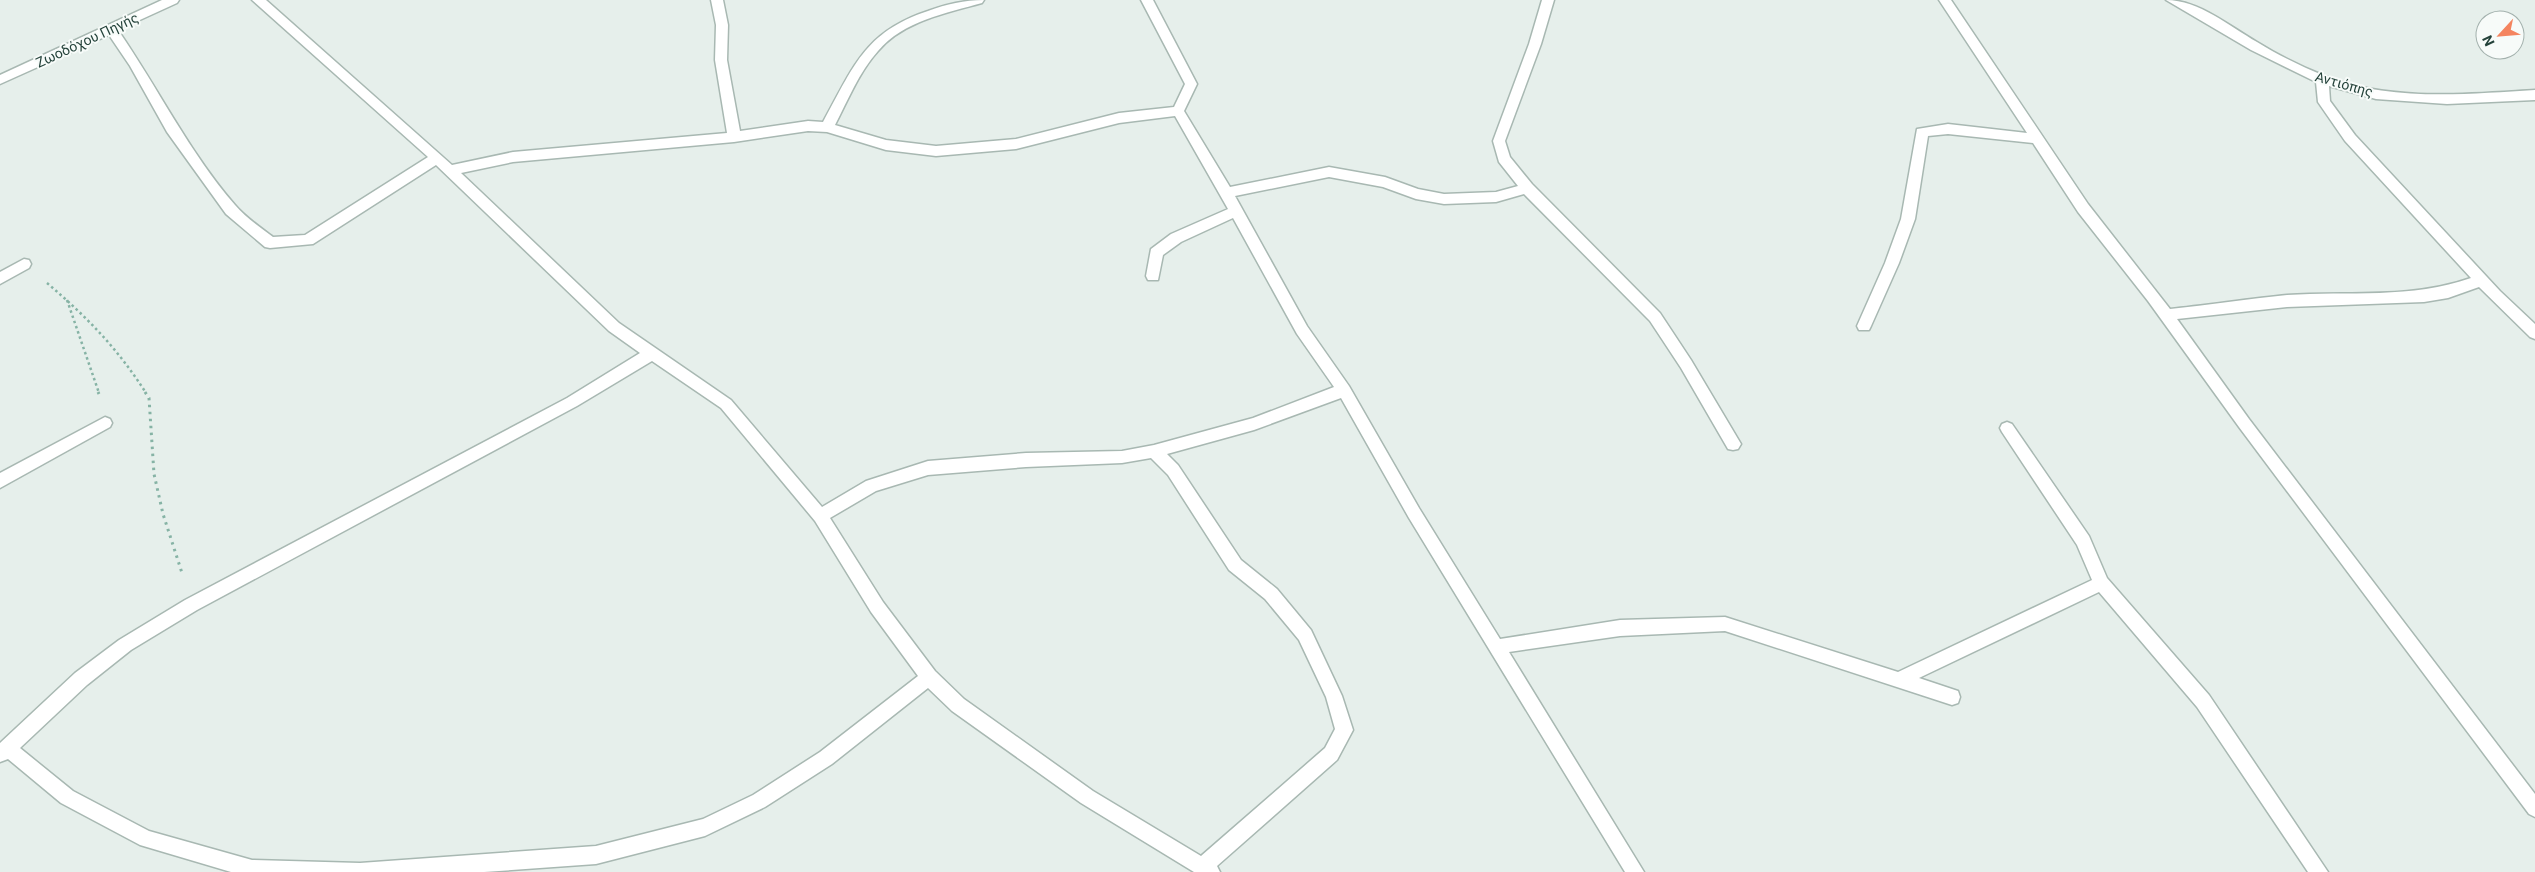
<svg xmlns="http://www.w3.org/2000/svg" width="2535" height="872" font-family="Roboto,sans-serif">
<rect width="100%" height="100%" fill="#e6efeb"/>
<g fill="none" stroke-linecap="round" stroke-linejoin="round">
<g stroke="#a8b8b2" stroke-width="3">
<g id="street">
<path d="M162,0H179L177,3L118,30C158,88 189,152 235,205C245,217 260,227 273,237L305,235L428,157L252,0H266L452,165L513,152L727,133L715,60L716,25L711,0H723L728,25L727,60L740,131L808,121L823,122C853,68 864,32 928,11C947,4 964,0 984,0L982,3C947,13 903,21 878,51C859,72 848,100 835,125L886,140L936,146L1016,139L1119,113L1174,107L1185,84L1141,0H1153L1197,84L1184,111L1230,187L1329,167L1385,177L1418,189L1444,194L1496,192L1518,186L1499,162L1493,141L1529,44L1542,0H1554L1541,44L1505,141L1510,157L1532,184L1660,313L1691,360L1738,439L1741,444L1738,449L1733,450L1728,449L1681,368L1650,321L1524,194L1496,202L1444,204L1416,199L1383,187L1329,177L1235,196L1307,326L1349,386L1419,508L1500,639L1620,620L1725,617L1898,672L2092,580L2077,545L2002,432L2000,428L2002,424L2007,422L2012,424L2089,536L2107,578L2209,695L2328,872H2308L2197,707L2099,592L1919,678L1958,691L1960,697L1958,703L1952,705L1725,631L1620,636L1509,652L1644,872H1625L1409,518L1341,398L1254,430L1167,454L1178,465L1241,560L1277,589L1311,630L1342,696L1353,730L1337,760L1217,866L1220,872H1194L1081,803L952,711L928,688L832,764L765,807L705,836L596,864L484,872H231L140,845L61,803L8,759L0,762V743L75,673L119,640L185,600L567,398L640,353L609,331L436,165L313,244L270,248L265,247L226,214L167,132L130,66L109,35L0,84V75ZM1175,116L1228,209L1171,234L1151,249L1146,276L1148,280H1158L1163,255L1181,242L1233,218L1297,334L1334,387L1253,418L1154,445L1122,451L1026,453L928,461L866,481L822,507L731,400L619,323L461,173L513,162L734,142L808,131L827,132L886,150L936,156L1016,149L1119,123ZM652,361L721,408L815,521L871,612L918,676L820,752L753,795L703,819L596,846L360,863L252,860L149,831L73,791L20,748L87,685L131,650L197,610L577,406ZM1151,458L1168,475L1229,570L1265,599L1299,640L1326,697L1335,729L1325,748L1201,856L1093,791L964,699L935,671L883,602L830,518L876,491L928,475L1026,467L1122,463Z"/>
<path d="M1939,0H1951L2088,204L2170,309C2208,305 2248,299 2287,295C2348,291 2412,299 2471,278L2345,141L2318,102L2316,82L2251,50L2166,0C2199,0 2229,26 2257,42C2278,55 2302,67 2325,76C2390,102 2467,94 2535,90V100L2447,104L2376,99L2329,86L2330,101L2355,135L2500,291L2535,324V339L2530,337L2479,287L2448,298L2424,302L2287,307L2177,319L2249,419L2535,794V817L2529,814L2239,427L2148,301L2078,212L2033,143L1948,134L1928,136L1915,219L1899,263L1871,326L1869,330H1859L1857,326L1885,263L1901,219L1917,129L1948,124L2027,133Z"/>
<path d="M24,259L29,260L31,264L29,268L0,284V272Z"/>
<path d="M105,417L110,419L112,423L110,427L0,488V473Z"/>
</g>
</g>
<g stroke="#86b3a5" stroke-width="2.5" stroke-dasharray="2.5 3" stroke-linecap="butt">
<path d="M47,283C87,317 118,349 146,393"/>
<path d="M67,300L99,393"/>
</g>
<g stroke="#86b3a5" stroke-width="3" stroke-dasharray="2.5 4.5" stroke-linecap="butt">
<path d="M98,392L99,394"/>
<path d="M145,392L149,398L154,474L163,514L182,573"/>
</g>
<use href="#street" fill="#fff" fill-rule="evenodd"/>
</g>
<g text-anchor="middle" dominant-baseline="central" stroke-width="4" stroke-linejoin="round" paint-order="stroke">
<g font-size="14" fill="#24423a" stroke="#f7fbf9">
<text transform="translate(87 40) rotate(-25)">Ζωοδόχου Πηγής</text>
<text transform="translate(2344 84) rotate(16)">Αντιόπης</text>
</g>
</g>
<g transform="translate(2500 35) rotate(244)"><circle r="24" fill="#f7fbf9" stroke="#a3b1ad"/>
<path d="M0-4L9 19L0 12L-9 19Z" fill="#f4845f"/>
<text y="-8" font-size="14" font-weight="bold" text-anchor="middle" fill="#24423a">N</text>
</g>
</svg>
